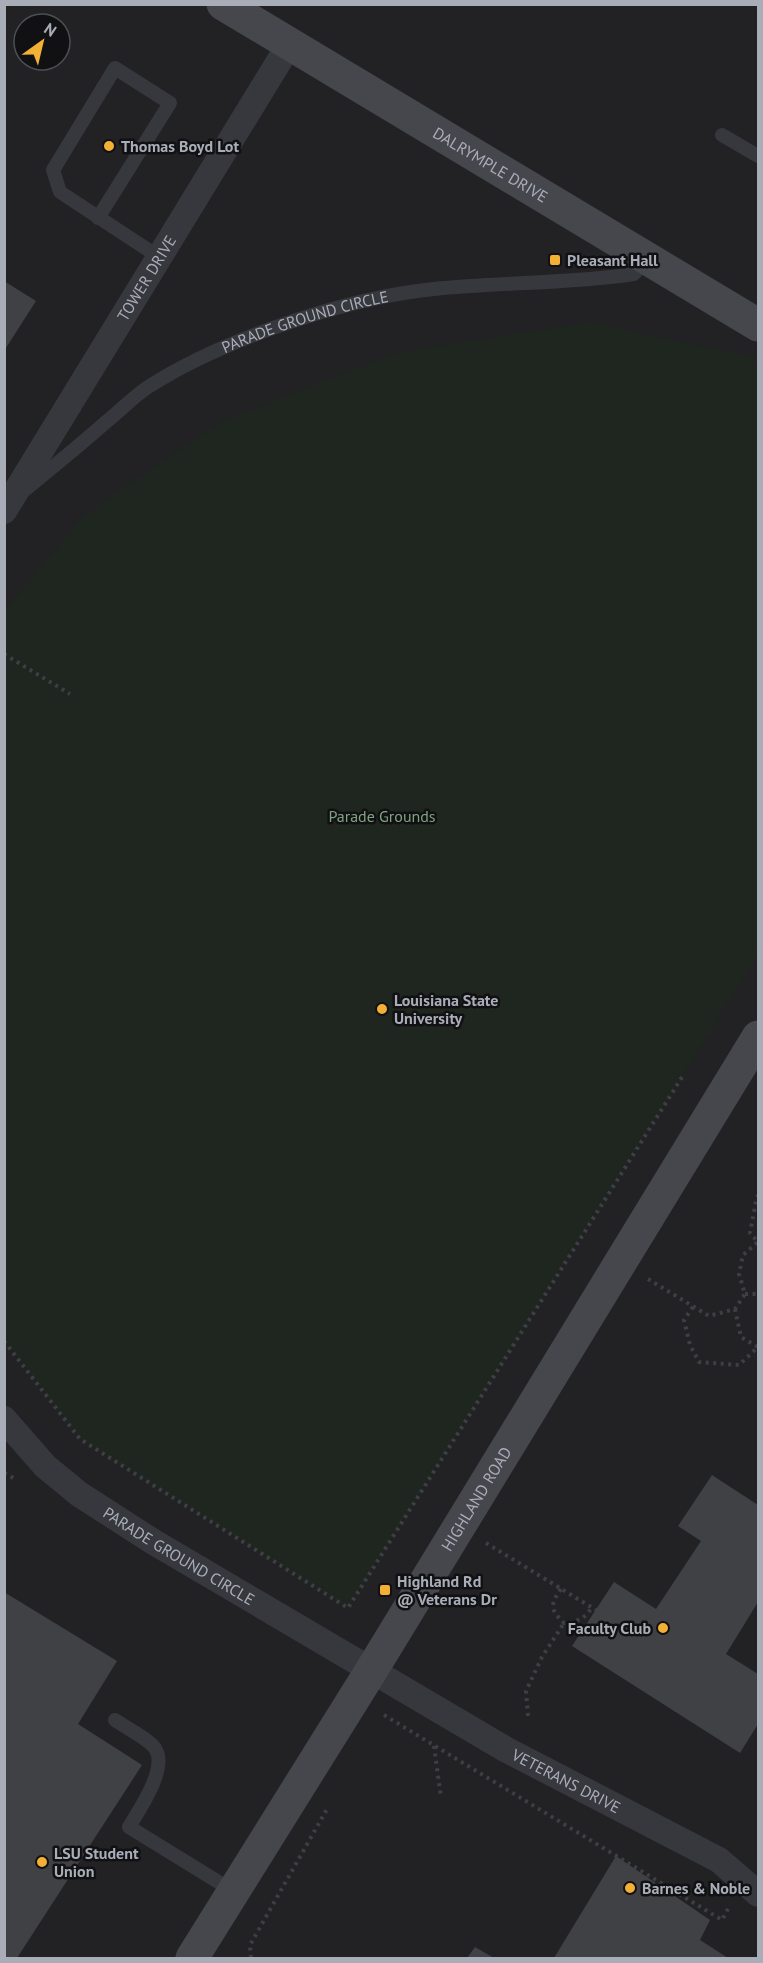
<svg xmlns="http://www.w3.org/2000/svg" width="763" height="1963" font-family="'PT Sans',sans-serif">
<rect width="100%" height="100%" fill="#161618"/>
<path fill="#222225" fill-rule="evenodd" d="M5,5H758V1958H5ZM24,24H60V60H24Z"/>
<path fill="#1e261f" d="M589,322L758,358V955L348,1608L80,1439L5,1341V610L84,515L221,422L396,353Z"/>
<g fill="#404145">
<path d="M4,281L36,301L4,351Z"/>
<path d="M712,1475L758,1505V1602L726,1654L758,1674V1724L740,1753L572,1646L614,1582L656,1609L701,1541L678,1526Z"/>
<path d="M4,1592L117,1661L78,1724L142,1765L17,1958H4Z"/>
<path d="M616,1856L710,1920L700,1940L728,1958H554Z"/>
<path d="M475,1947L494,1958H467Z"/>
</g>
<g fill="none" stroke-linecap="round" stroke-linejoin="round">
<g stroke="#3d3f44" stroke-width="4" stroke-dasharray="3 4.5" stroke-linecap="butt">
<path d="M4,654L70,694"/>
<path d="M648,1279L709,1316L735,1309L745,1294L739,1274L743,1255L758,1242L750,1233L756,1201L758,1195"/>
<path d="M745,1294H758"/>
<path d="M693,1307L684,1320L690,1345L699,1362L739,1365L758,1347"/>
<path d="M735,1309L741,1337L758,1347"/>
<path d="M4,1341L80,1439L348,1608L684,1074"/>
<path d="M4,1473L17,1480"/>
<path d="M486,1543L596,1610"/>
<path d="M561,1589C550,1604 550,1610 564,1623C577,1622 585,1619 592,1607"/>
<path d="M384,1715L722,1920L729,1907"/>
<path d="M528,1716L526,1691L542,1657L564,1623"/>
<path d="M434,1746L441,1798"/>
<path d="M251,1958L250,1945L327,1809"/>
</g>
<g stroke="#37383d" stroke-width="14">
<path d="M722,135L758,156"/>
<path d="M98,218L170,103L115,68L53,170L60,192L159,257"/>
<path id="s1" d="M26,489C53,467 80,445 106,422C120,411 133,397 148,387C223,339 346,298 434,289C501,282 568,284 634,274L647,259"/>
<path d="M115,1720C125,1727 152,1741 156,1750C167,1770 139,1810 129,1827L233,1891"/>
</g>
<g stroke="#37383d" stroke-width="26">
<path id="s2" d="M4,511L289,45"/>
<path id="s3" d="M4,1419L45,1466L79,1494L152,1541L505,1749L719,1860L758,1894"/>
</g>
<g stroke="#45474d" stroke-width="33">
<path id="s4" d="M223,4L758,325"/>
<path id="s5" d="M192,1958L371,1671L758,1037"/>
</g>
</g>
<g fill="#f2b134" stroke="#111113" stroke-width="2">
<circle cx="109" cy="146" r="6"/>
<rect x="549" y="254" width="12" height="12" rx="3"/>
<circle cx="382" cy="1009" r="6"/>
<rect x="379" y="1584" width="12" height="12" rx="3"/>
<circle cx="663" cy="1628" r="6"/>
<circle cx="42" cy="1862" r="6"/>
<circle cx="630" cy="1888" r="6"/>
</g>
<g text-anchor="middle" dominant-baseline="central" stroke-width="5" stroke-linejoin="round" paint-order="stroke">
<g font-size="16" font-weight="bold" fill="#a8adb8" stroke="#111113" text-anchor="start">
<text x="121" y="146">Thomas Boyd Lot</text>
<text x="567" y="260">Pleasant Hall</text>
<text x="394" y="1000">Louisiana State<tspan x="394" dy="18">University</tspan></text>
<text x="397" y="1581">Highland Rd<tspan x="397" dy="18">@ Veterans Dr</tspan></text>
<text x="651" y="1628" text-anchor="end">Faculty Club</text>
<text x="54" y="1853">LSU Student<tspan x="54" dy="18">Union</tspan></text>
<text x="642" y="1888">Barnes &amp; Noble</text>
</g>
<g font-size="16" fill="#a8adb8" stroke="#111113">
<text stroke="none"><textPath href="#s4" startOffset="312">DALRYMPLE DRIVE</textPath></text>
<text stroke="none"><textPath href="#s2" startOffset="273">TOWER DRIVE</textPath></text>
<text stroke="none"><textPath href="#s1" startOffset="330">PARADE GROUND CIRCLE</textPath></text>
<text stroke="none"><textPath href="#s5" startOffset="540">HIGHLAND ROAD</textPath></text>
<text stroke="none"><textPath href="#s3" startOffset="224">PARADE GROUND CIRCLE</textPath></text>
<text stroke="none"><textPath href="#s3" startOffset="672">VETERANS DRIVE</textPath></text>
</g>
<g font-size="16" fill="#7fa381" stroke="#111113">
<text x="382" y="816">Parade Grounds</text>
</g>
</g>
<rect width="763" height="1963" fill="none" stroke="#a8adb8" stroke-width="12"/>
<g transform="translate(42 42) rotate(34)"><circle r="28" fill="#111113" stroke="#4d4f55" stroke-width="1.5"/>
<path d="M0-4.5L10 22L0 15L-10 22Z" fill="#f2b134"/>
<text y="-9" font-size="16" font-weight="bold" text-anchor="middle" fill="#a8adb8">N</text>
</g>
</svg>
